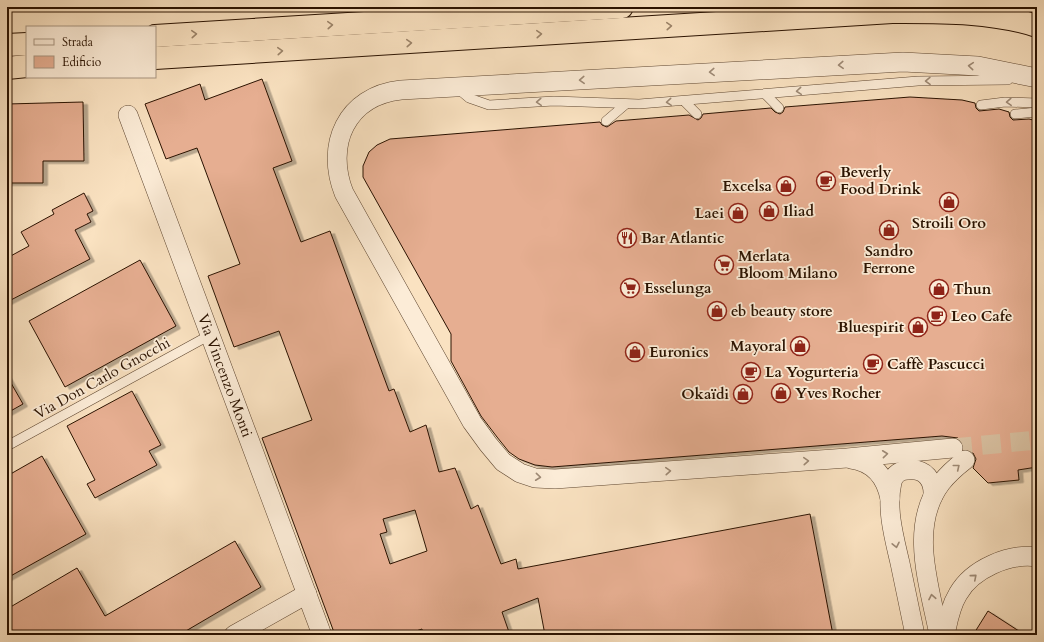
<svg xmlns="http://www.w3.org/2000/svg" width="1044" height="642" font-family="Cardo,serif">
<defs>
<filter id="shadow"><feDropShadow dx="4.5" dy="2.5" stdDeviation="0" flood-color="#0004"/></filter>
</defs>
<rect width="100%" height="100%" fill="#fae2c1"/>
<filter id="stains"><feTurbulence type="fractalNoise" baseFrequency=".005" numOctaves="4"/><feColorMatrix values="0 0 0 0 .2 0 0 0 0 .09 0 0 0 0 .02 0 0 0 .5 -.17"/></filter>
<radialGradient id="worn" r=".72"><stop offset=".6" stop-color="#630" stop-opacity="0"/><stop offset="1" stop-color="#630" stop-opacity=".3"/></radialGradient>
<g fill="#e6ae91" stroke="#2a1200" fill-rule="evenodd" filter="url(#shadow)">
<path d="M262,79L292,161L273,168L301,242L330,231L389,391L394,389L410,432L426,425L439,472L455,468L471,509L478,505L501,564L516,559L518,569L810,514L833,635H545L538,598L502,612L510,635H423L422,629L404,635H335L262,438L312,420L279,331L234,347L208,276L240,264L197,148L166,159L145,104L200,84L205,100ZM415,510L427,551L390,564L380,534L387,532L383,519Z"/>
<path d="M910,97L962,100L975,103L976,108L979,111L999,109L1009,112L1010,117L1013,120L1029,119L1037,121V467L1018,470L1019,480L988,483L973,468L976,459L973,453L964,449L962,442L958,438L942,436L552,467L535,465L519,459L509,452L497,437L481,416L451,361V334L363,177V166L369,152L377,145L390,139L600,122L602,125L607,127L616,121L689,115L698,120L701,118L703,114L771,108L775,112L780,114L783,112L785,107Z"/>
<path d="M83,102L84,161H43V183H7V104Z"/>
<path d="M84,193L93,211L87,214L91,222L75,230L90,259L7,302V258L29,246L21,232L54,214L52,210Z"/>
<path d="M140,260L176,326L65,387L29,321Z"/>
<path d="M7,376L23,404L7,413Z"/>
<path d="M132,391L161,445L149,451L157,465L95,498L87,484L95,480L67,426Z"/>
<path d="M42,456L86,534L7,578V476Z"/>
<path d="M235,541L261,587L179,635H7V609L77,568L105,616Z"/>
<path d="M988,611L1025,635H973Z"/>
</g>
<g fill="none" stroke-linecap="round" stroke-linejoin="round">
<path stroke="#dbc3a4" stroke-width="19" stroke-dasharray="19 10" stroke-linecap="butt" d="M953,448L1037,440"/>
<g stroke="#5e4630" stroke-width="10">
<g id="service">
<path d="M457,88L469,98L489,105L554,101L639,104L918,81L1008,80"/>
<path d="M765,94L779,108"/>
<path d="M684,101L697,114"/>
<path d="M981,105L1005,102L1037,103"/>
<path d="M1015,114L1037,112"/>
<path d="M606,121L626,104"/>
<path d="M7,446L210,335"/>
</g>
</g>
<g stroke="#5e4630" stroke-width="20">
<g id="minor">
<path id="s1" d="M128,115L322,635"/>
<path d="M953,448L847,458L555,479L535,478L520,473L503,462L488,444L472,422L344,193C325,145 346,96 401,90L903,62L978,66L1037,78"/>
<path d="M851,459C874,462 886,477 890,499"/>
<path d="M234,635L307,594"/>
<path d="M915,635C910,611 905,587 900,563C894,537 886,509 892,482C894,474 901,470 908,470C925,468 934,480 933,496"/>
<path d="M939,635C930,587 908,527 941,483C948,474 956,467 965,460"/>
<path d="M945,635C948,621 950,607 958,594C972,569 1009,553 1037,557"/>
</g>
</g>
<g stroke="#2a1200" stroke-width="24">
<g id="motorway">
<path d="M155,36L622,7"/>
<path d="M7,45L27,44"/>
<path d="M155,58L892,12C940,12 991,11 1037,26"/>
<path d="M7,68L27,66"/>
</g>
</g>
<use href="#service" stroke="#fcecd7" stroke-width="9"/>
<use href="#minor" stroke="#fcecd7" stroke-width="19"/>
<use href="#motorway" stroke="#fae2c1" stroke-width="22"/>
</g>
<defs><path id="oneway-chevron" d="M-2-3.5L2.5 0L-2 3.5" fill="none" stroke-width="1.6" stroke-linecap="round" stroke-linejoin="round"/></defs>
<g stroke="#9c846a">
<use href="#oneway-chevron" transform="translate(330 25) rotate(-4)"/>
<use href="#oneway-chevron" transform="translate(669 26) rotate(-4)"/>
<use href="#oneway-chevron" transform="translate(194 34) rotate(-4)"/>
<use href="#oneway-chevron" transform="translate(539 34) rotate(-4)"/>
<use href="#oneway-chevron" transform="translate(409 43) rotate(-4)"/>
<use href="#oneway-chevron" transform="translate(280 51) rotate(-4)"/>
</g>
<g stroke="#9e8a76">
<use href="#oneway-chevron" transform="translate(841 65) rotate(177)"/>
<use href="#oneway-chevron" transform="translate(971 66) rotate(-175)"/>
<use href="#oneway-chevron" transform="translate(712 72) rotate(177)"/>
<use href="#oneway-chevron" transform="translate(582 80) rotate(177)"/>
<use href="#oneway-chevron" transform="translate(928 81) rotate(179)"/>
<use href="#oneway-chevron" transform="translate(799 91) rotate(175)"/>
<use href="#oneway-chevron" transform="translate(539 102) rotate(176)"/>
<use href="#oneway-chevron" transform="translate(669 102) rotate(175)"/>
<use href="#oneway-chevron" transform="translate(1009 102) rotate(177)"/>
<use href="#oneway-chevron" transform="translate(885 454) rotate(-6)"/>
<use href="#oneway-chevron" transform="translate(806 461) rotate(-4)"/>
<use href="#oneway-chevron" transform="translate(957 467) rotate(-39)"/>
<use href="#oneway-chevron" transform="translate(668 471) rotate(-4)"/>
<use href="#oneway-chevron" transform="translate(538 477) rotate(6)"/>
<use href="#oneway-chevron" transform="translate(896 545) rotate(78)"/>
<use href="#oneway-chevron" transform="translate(974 577) rotate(-41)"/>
<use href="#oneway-chevron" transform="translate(932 597) rotate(-101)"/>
</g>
<defs>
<g id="cafe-ring" transform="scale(1)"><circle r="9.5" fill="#fcecd7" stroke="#8f2418" stroke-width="1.5"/><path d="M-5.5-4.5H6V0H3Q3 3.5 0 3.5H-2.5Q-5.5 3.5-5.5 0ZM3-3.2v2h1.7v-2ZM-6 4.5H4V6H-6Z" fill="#8f2418"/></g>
<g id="shop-ring" transform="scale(1)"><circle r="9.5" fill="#fcecd7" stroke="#8f2418" stroke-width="1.5"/><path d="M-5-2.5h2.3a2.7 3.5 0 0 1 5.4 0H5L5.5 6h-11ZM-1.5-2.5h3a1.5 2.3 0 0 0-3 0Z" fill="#8f2418"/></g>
<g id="restaurant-ring" transform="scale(1)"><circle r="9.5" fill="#fcecd7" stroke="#8f2418" stroke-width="1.5"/><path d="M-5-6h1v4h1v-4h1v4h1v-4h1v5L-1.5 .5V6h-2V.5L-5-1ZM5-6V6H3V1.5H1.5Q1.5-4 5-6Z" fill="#8f2418"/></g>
<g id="supermarket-ring" transform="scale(1)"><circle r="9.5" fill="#fcecd7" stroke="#8f2418" stroke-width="1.5"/><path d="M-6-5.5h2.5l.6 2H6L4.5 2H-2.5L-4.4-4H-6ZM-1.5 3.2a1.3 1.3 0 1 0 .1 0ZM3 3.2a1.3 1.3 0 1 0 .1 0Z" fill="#8f2418"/></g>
</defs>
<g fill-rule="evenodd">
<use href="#cafe-ring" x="826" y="181"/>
<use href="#shop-ring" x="786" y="186"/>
<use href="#shop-ring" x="949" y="202"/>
<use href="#shop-ring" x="769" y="211"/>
<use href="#shop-ring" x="738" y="213"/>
<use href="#shop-ring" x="889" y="230"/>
<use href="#restaurant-ring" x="627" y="238"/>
<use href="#supermarket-ring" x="724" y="265"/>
<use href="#supermarket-ring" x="630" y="288"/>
<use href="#shop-ring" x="939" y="289"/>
<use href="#shop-ring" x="717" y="311"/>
<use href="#cafe-ring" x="937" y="316"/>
<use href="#shop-ring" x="918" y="327"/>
<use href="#shop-ring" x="800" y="346"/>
<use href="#shop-ring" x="635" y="352"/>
<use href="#cafe-ring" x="873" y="364"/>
<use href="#cafe-ring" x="751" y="372"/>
<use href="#shop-ring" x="781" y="393"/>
<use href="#shop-ring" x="743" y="394"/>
</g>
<g text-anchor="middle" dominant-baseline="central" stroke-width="3.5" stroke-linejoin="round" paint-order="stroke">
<g font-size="15" font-weight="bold" fill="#2a1200" stroke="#fcecd7" text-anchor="start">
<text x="840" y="172">Beverly<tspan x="840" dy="17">Food Drink</tspan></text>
<text x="772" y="186" text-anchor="end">Excelsa</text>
<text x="783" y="211">Iliad</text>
<text x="724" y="213" text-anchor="end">Laei</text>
<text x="949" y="223" text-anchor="middle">Stroili Oro</text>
<text x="641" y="238">Bar Atlantic</text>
<text x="889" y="251" text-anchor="middle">Sandro<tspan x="889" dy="17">Ferrone</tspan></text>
<text x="738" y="256">Merlata<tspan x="738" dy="17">Bloom Milano</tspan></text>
<text x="644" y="288">Esselunga</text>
<text x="953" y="289">Thun</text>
<text x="731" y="311">eb beauty store</text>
<text x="951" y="316">Leo Cafe</text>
<text x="904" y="327" text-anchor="end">Bluespirit</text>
<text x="786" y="346" text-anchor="end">Mayoral</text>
<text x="649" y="352">Euronics</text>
<text x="887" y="364">Caffè Pascucci</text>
<text x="765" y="372">La Yogurteria</text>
<text x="795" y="393">Yves Rocher</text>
<text x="729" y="394" text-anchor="end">Okaïdi</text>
</g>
<g font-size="15" fill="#2a1200" stroke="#fcecd7">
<text stroke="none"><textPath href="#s1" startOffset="278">Via Vincenzo Monti</textPath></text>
<text transform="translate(102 378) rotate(-29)">Via Don Carlo Gnocchi</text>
</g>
</g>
<rect width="1044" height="642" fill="none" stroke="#fae2c1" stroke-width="24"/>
<rect x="8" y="8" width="1028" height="626" fill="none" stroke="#2a1200" stroke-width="2"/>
<rect x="12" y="12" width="1020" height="618" fill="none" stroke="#2a1200"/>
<rect x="26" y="26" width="130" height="52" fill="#fcecd7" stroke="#a89581"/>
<rect x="34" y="39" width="20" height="6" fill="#fcecd7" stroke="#a89581"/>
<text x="62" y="46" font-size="12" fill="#2a1200">Strada</text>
<rect x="34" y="56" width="20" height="12" fill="#e6ae91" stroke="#a89581"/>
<text x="62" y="66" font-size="12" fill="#2a1200">Edificio</text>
<rect width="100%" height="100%" filter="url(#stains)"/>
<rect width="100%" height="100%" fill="url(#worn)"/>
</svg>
